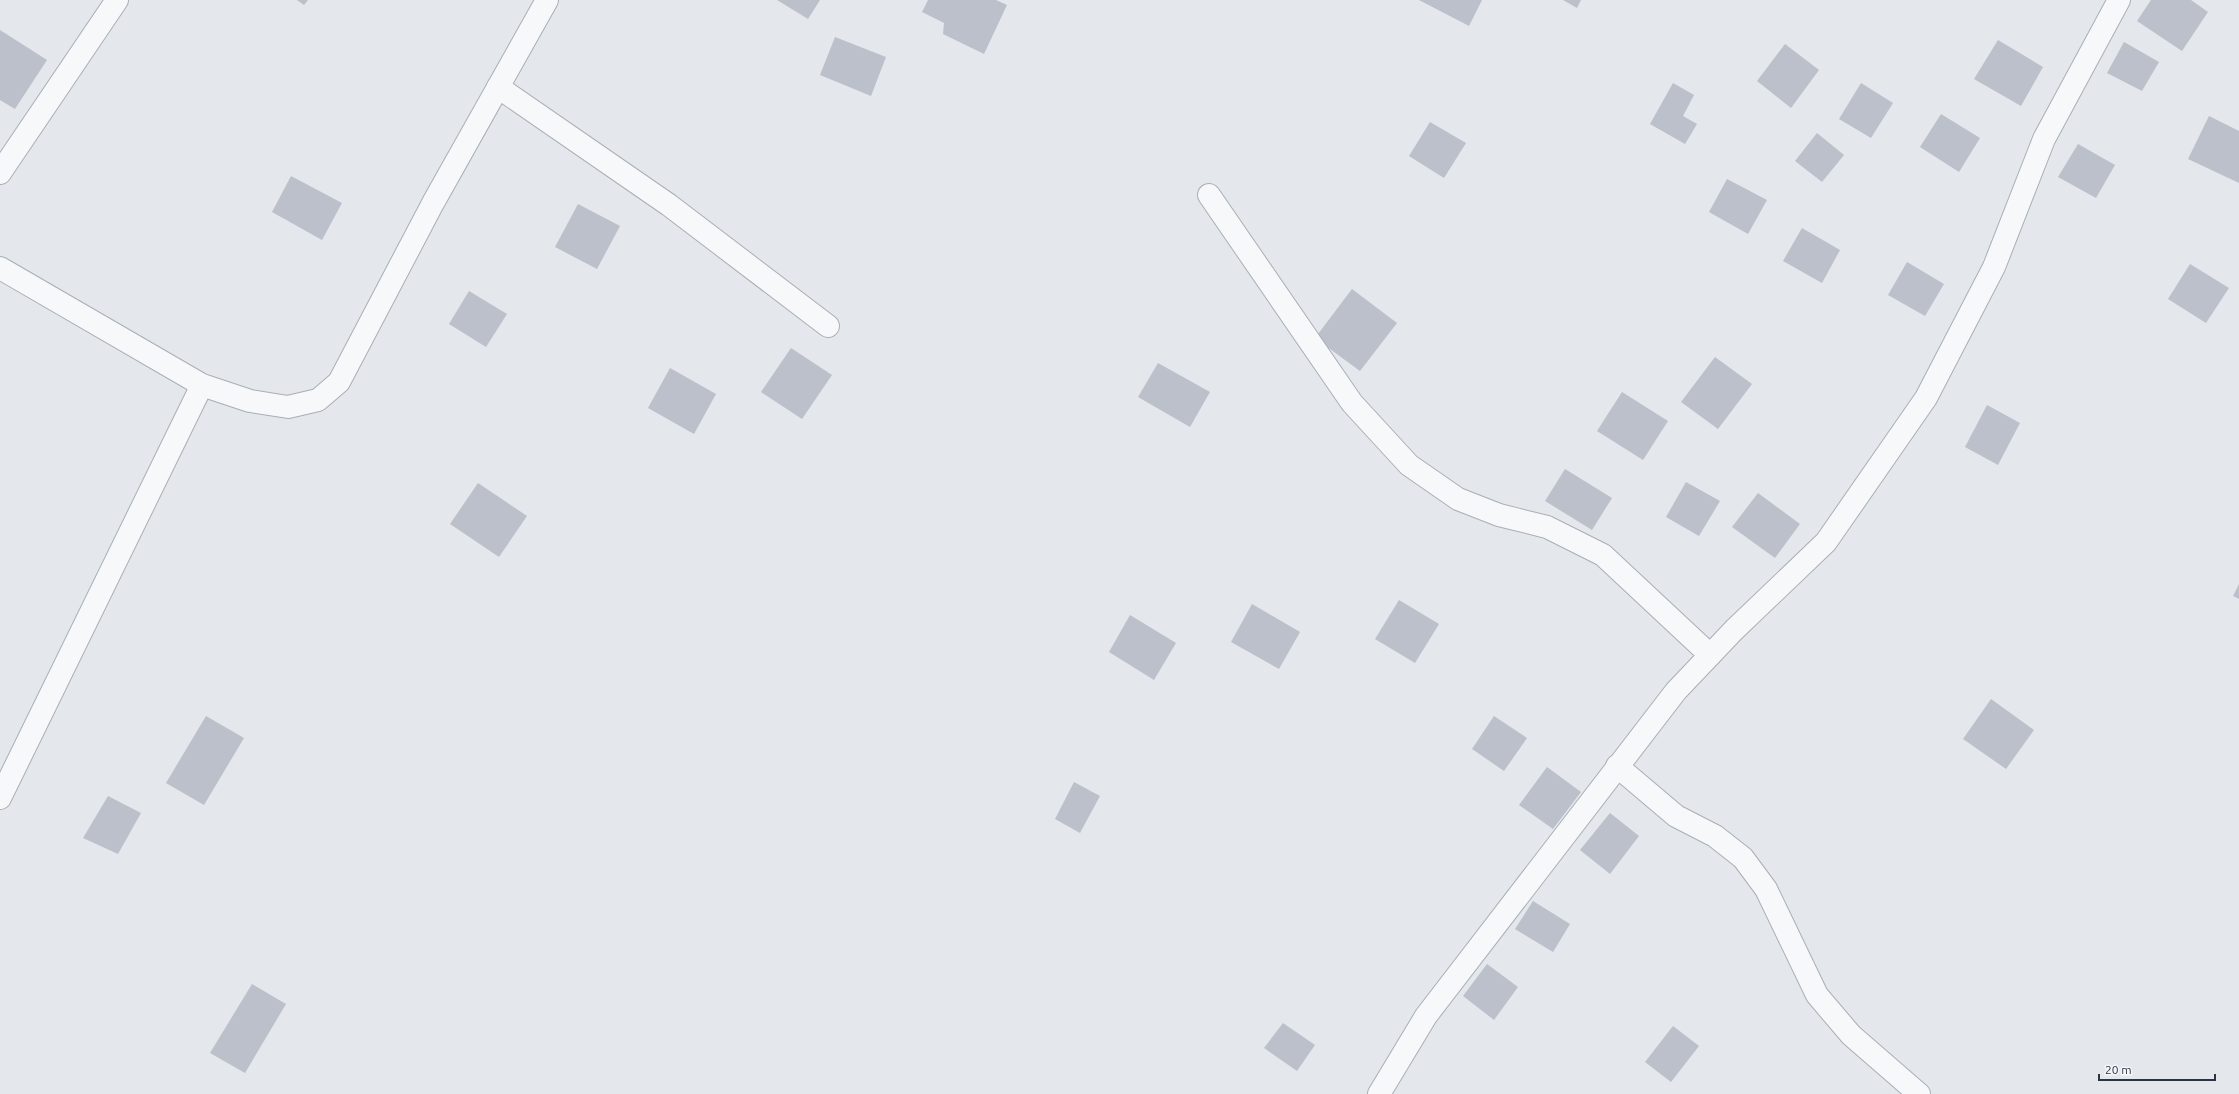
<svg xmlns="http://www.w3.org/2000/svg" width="2239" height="1094" font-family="Ubuntu,sans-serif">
<rect width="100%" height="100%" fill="#e4e7ec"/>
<g fill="#bbc0ca">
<path d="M297,0H308L304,5Z"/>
<path d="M777,0H820L808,19Z"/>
<path d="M928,0H996L1007,5L984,54L943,34L944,23L922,12Z"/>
<path d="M1419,0H1482L1469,26Z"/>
<path d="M1563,0H1581L1577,8Z"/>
<path d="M2151,0H2191L2208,12L2182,51L2137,21Z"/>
<path d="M0,30L47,60L15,109L0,100Z"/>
<path d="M835,37L886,57L871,96L820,75Z"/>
<path d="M1998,40L2043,67L2021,106L1974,79Z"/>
<path d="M2124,42L2159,62L2142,91L2107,73Z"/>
<path d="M1785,44L1819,70L1791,108L1757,81Z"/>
<path d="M1673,83L1694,95L1683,116L1697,124L1685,144L1650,124Z"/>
<path d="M1861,83L1893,103L1871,138L1839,119Z"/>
<path d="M1941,114L1980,138L1959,172L1920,147Z"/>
<path d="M2209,116L2239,131V183L2188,159Z"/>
<path d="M1430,122L1466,143L1444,178L1409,156Z"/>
<path d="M1817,133L1844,155L1822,182L1795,161Z"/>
<path d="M2078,144L2115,165L2096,198L2058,177Z"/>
<path d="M291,176L342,203L322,240L272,212Z"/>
<path d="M1727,179L1767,200L1748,234L1709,212Z"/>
<path d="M578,204L620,226L597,269L555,247Z"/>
<path d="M1802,228L1840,250L1822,283L1783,261Z"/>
<path d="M1907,262L1944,284L1925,316L1888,295Z"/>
<path d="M2190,264L2229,288L2206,323L2168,299Z"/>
<path d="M1352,289L1397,323L1360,371L1315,338Z"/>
<path d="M469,291L507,314L486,347L449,324Z"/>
<path d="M791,348L832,375L802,419L761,392Z"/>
<path d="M1715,357L1752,384L1718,429L1681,402Z"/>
<path d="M1158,363L1210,392L1190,427L1138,397Z"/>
<path d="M670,368L716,394L694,434L648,408Z"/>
<path d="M1622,392L1668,421L1643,460L1597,431Z"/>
<path d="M1987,405L2020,423L1998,465L1965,447Z"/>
<path d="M1565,469L1612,498L1592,530L1545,501Z"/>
<path d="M1686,482L1720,501L1699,536L1666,517Z"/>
<path d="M478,483L527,516L499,557L450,524Z"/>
<path d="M1758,493L1800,524L1775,558L1732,527Z"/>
<path d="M2239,584V599L2233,596Z"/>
<path d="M1399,600L1439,624L1415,663L1375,639Z"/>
<path d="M1252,604L1300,632L1279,669L1231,642Z"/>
<path d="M1130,615L1176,643L1154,680L1109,652Z"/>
<path d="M1991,699L2034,730L2006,769L1963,739Z"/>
<path d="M206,716L244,738L204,805L166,783Z"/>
<path d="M1494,716L1527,738L1504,771L1472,749Z"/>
<path d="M1547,767L1581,792L1553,829L1519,805Z"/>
<path d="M1074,782L1100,796L1080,833L1055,819Z"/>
<path d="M108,796L141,813L118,854L83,838Z"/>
<path d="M1610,813L1639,836L1610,874L1580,850Z"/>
<path d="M1533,901L1570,924L1553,952L1515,929Z"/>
<path d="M1487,964L1518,987L1494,1020L1463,996Z"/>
<path d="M252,984L286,1004L245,1073L210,1053Z"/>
<path d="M1283,1023L1315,1045L1297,1071L1264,1048Z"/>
<path d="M1673,1026L1699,1046L1671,1082L1645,1062Z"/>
</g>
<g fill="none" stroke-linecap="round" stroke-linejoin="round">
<g stroke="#a9aeb7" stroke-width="24">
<g id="street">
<path d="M498,87L669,205L828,326"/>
<path d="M0,173L117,0"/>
<path d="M1209,195L1352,403L1409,465L1458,499L1499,515L1547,527L1603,555L1710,655"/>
<path d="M0,268L202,385L250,401L288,407L318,400L339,382L433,203L547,0"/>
<path d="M1617,766L1676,816L1715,836L1743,858L1766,889L1817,995L1851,1035L1919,1094"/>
<path d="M0,798L202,385"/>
<path d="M1379,1094L1426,1016L1676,691L1734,630L1826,542L1926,398L1994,267L2044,139L2119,0"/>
</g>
</g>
<use href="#street" stroke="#f7f8fa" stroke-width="22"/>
</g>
<path d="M2099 1074v6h116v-6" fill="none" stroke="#2b3445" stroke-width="2"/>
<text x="2105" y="1074" font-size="12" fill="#2b3445" stroke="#f4f6f9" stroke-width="3" paint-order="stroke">20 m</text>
</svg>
